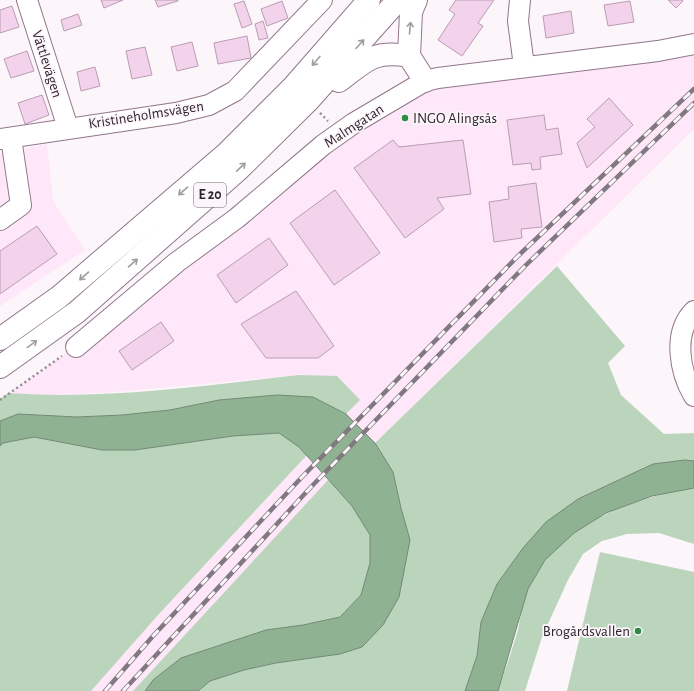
<svg xmlns="http://www.w3.org/2000/svg" width="694" height="691" font-family="'Alegreya Sans',sans-serif">
<rect width="100%" height="100%" fill="#fcf5fa"/>
<g fill="#fde7f8">
<path d="M694,47V129L375,443L346,414L360,400L299,375L128,391L47,396L8,393L141,302L362,123L439,86Z"/>
<path d="M47,144L53,201L85,250L0,306V154Z"/>
<path d="M307,455L328,480L133,691H91L159,614Z"/>
</g>
<g fill="#bbd5bc">
<path d="M557,266L625,346L608,363L621,395L664,434L694,433V461L685,460L653,464L620,480L523,548L497,584L481,622L477,656L465,691H198L210,681L244,670L277,663L340,654L361,647L383,625L410,540L401,508L393,472L375,443Z"/>
<path d="M299,375L337,376L360,400L346,414L313,397L277,395L219,400L170,410L122,415L77,417L18,414L0,421V399L8,393C104,400 203,386 299,375Z"/>
<path d="M279,433L299,447L307,455L159,614L91,691H0V446L3,443L34,437L102,450H135L233,436Z"/>
<path d="M328,480L352,506L370,535V563L361,595L340,617L303,625L266,630L181,658L153,680L145,691H133Z"/>
<path d="M691,487L694,488V544L659,533L627,534L602,541L583,554L568,580L542,637L525,691H498C505,671 512,650 518,630C521,616 523,601 528,588C557,524 628,501 691,487Z"/>
<path d="M600,552L694,572V691H567Z"/>
</g>
<g fill="#8fb392" stroke="#728874">
<path d="M277,395L313,397L346,414L375,443L393,472L401,508L410,540L399,597L383,625L362,647L340,654L276,663L244,670L210,681L198,691H145L153,680L181,658L266,630L303,625L340,617L361,595L370,563V535L352,506L299,447L279,433L233,436L135,450H102L34,437L3,443L0,446V421L18,414L77,417L122,415L170,410L219,400Z"/>
<path d="M685,460L694,461V488L652,496L606,513L574,533L545,560L528,589L498,691H465L477,656L481,622L497,584L523,548L546,522L578,499L653,464Z"/>
</g>
<g fill="#f2d3eb" stroke="#ba9db3">
<path d="M101,0H123L104,8Z"/>
<path d="M155,0H178V1L158,7Z"/>
<path d="M456,0H494L478,23L483,26L462,56L438,40L455,14L449,10Z"/>
<path d="M668,0H682L683,1L676,8Z"/>
<path d="M244,1L252,24L242,28L234,4Z"/>
<path d="M282,1L288,18L267,26L261,9Z"/>
<path d="M630,1L634,22L608,26L604,5Z"/>
<path d="M12,6L19,27L0,33V10Z"/>
<path d="M571,11L574,33L546,38L543,16Z"/>
<path d="M78,14L82,25L64,31L61,20Z"/>
<path d="M263,21L268,38L259,40L255,24Z"/>
<path d="M247,36L251,58L218,64L214,43Z"/>
<path d="M192,42L198,66L177,71L171,47Z"/>
<path d="M145,47L152,75L132,79L126,51Z"/>
<path d="M27,51L34,71L11,78L4,59Z"/>
<path d="M95,67L100,86L81,91L77,72Z"/>
<path d="M42,95L49,115L25,124L18,103Z"/>
<path d="M609,98L633,125L587,168L577,143L595,127L587,119Z"/>
<path d="M544,115L546,130L558,128L562,154L540,157L541,169L532,170L531,163L513,165L507,120Z"/>
<path d="M393,140L399,147L463,140L471,194L437,198L444,209L405,238L354,168Z"/>
<path d="M536,183L542,227L521,229L522,238L494,242L489,202L509,199L508,187Z"/>
<path d="M335,190L380,253L334,285L290,223Z"/>
<path d="M37,226L57,254L0,294V251Z"/>
<path d="M269,238L288,265L236,303L217,275Z"/>
<path d="M296,291L334,346L318,358H266L241,324Z"/>
<path d="M161,322L174,341L132,370L119,351Z"/>
</g>
<g fill="none" stroke-linecap="round" stroke-linejoin="round">
<g stroke="#91768b" stroke-width="22">
<g id="minor">
<path d="M27,0L68,128"/>
<path d="M520,0L518,21L524,66"/>
<path d="M0,139L176,113L209,105L235,91L322,0"/>
<path d="M0,220L21,205L11,138"/>
<path d="M694,311C672,333 680,373 694,396"/>
<path d="M76,347L177,262L237,218L323,145L354,123L425,81L438,78L658,51L694,44"/>
</g>
</g>
<g stroke="#91768b" stroke-width="24">
<g id="highway">
<path d="M416,0L411,12L409,56L425,81"/>
<path d="M339,81C367,60 373,50 409,56"/>
<path d="M0,339L59,297L227,153L294,86L369,0"/>
<path d="M0,367L77,312L239,169L308,101L398,0"/>
</g>
</g>
<g stroke="#948b92" stroke-width="2.5" stroke-dasharray="2 3" stroke-linecap="butt">
<path d="M320,113L328,121"/>
<path d="M0,400L62,356"/>
</g>
<use href="#minor" stroke="#fff" stroke-width="20"/>
<use href="#highway" stroke="#fff" stroke-width="22"/>
<g stroke="#827980" stroke-width="4.5">
<g id="rail">
<path d="M105,691L153,636L302,477L518,256L694,89"/>
<path d="M123,691L311,487L526,265L694,103"/>
</g>
</g>
<use href="#rail" stroke="#fcf5fa" stroke-width="3" stroke-dasharray="9" stroke-linecap="butt"/>
</g>
<defs><path id="oneway-shaft" d="M-6 0H5M1.5-3L5.5 0L1.5 3" fill="none" stroke-width="1.6" stroke-linecap="round" stroke-linejoin="round"/></defs>
<g stroke="#a29da1">
<use href="#oneway-shaft" transform="translate(410 28) rotate(-85)"/>
<use href="#oneway-shaft" transform="translate(360 44) rotate(-48)"/>
<use href="#oneway-shaft" transform="translate(316 61) rotate(131)"/>
<use href="#oneway-shaft" transform="translate(241 167) rotate(-43)"/>
<use href="#oneway-shaft" transform="translate(183 191) rotate(139)"/>
<use href="#oneway-shaft" transform="translate(133 263) rotate(-41)"/>
<use href="#oneway-shaft" transform="translate(84 276) rotate(139)"/>
<use href="#oneway-shaft" transform="translate(32 344) rotate(-36)"/>
</g>
<g fill="#2d8c3f" stroke="#fcf5fa" stroke-width="1.5">
<circle cx="405" cy="118" r="4"/>
<circle cx="638" cy="631" r="4"/>
</g>
<g text-anchor="middle" dominant-baseline="central" stroke-width="3.5" stroke-linejoin="round" paint-order="stroke">
<rect fill="#fcf5fa" stroke="#6d636b" stroke-width="1" x="194" y="183" width="32" height="24" rx="3"/>
<g font-size="14" font-weight="bold" fill="#30252e">
<text x="210" y="195">E 20</text>
</g>
<g font-size="15" fill="#30252e" stroke="#fcf5fa">
<text transform="translate(47 64) rotate(72)">Vättlevägen</text>
<text transform="translate(146 115) rotate(-9)">Kristineholmsvägen</text>
<text transform="translate(354 126) rotate(-33)">Malmgatan</text>
</g>
<g font-size="15" fill="#30252e" stroke="#fcf5fa" text-anchor="start">
<text x="413" y="118">INGO Alingsås</text>
<text x="630" y="631" text-anchor="end">Brogårdsvallen</text>
</g>
</g>
</svg>
